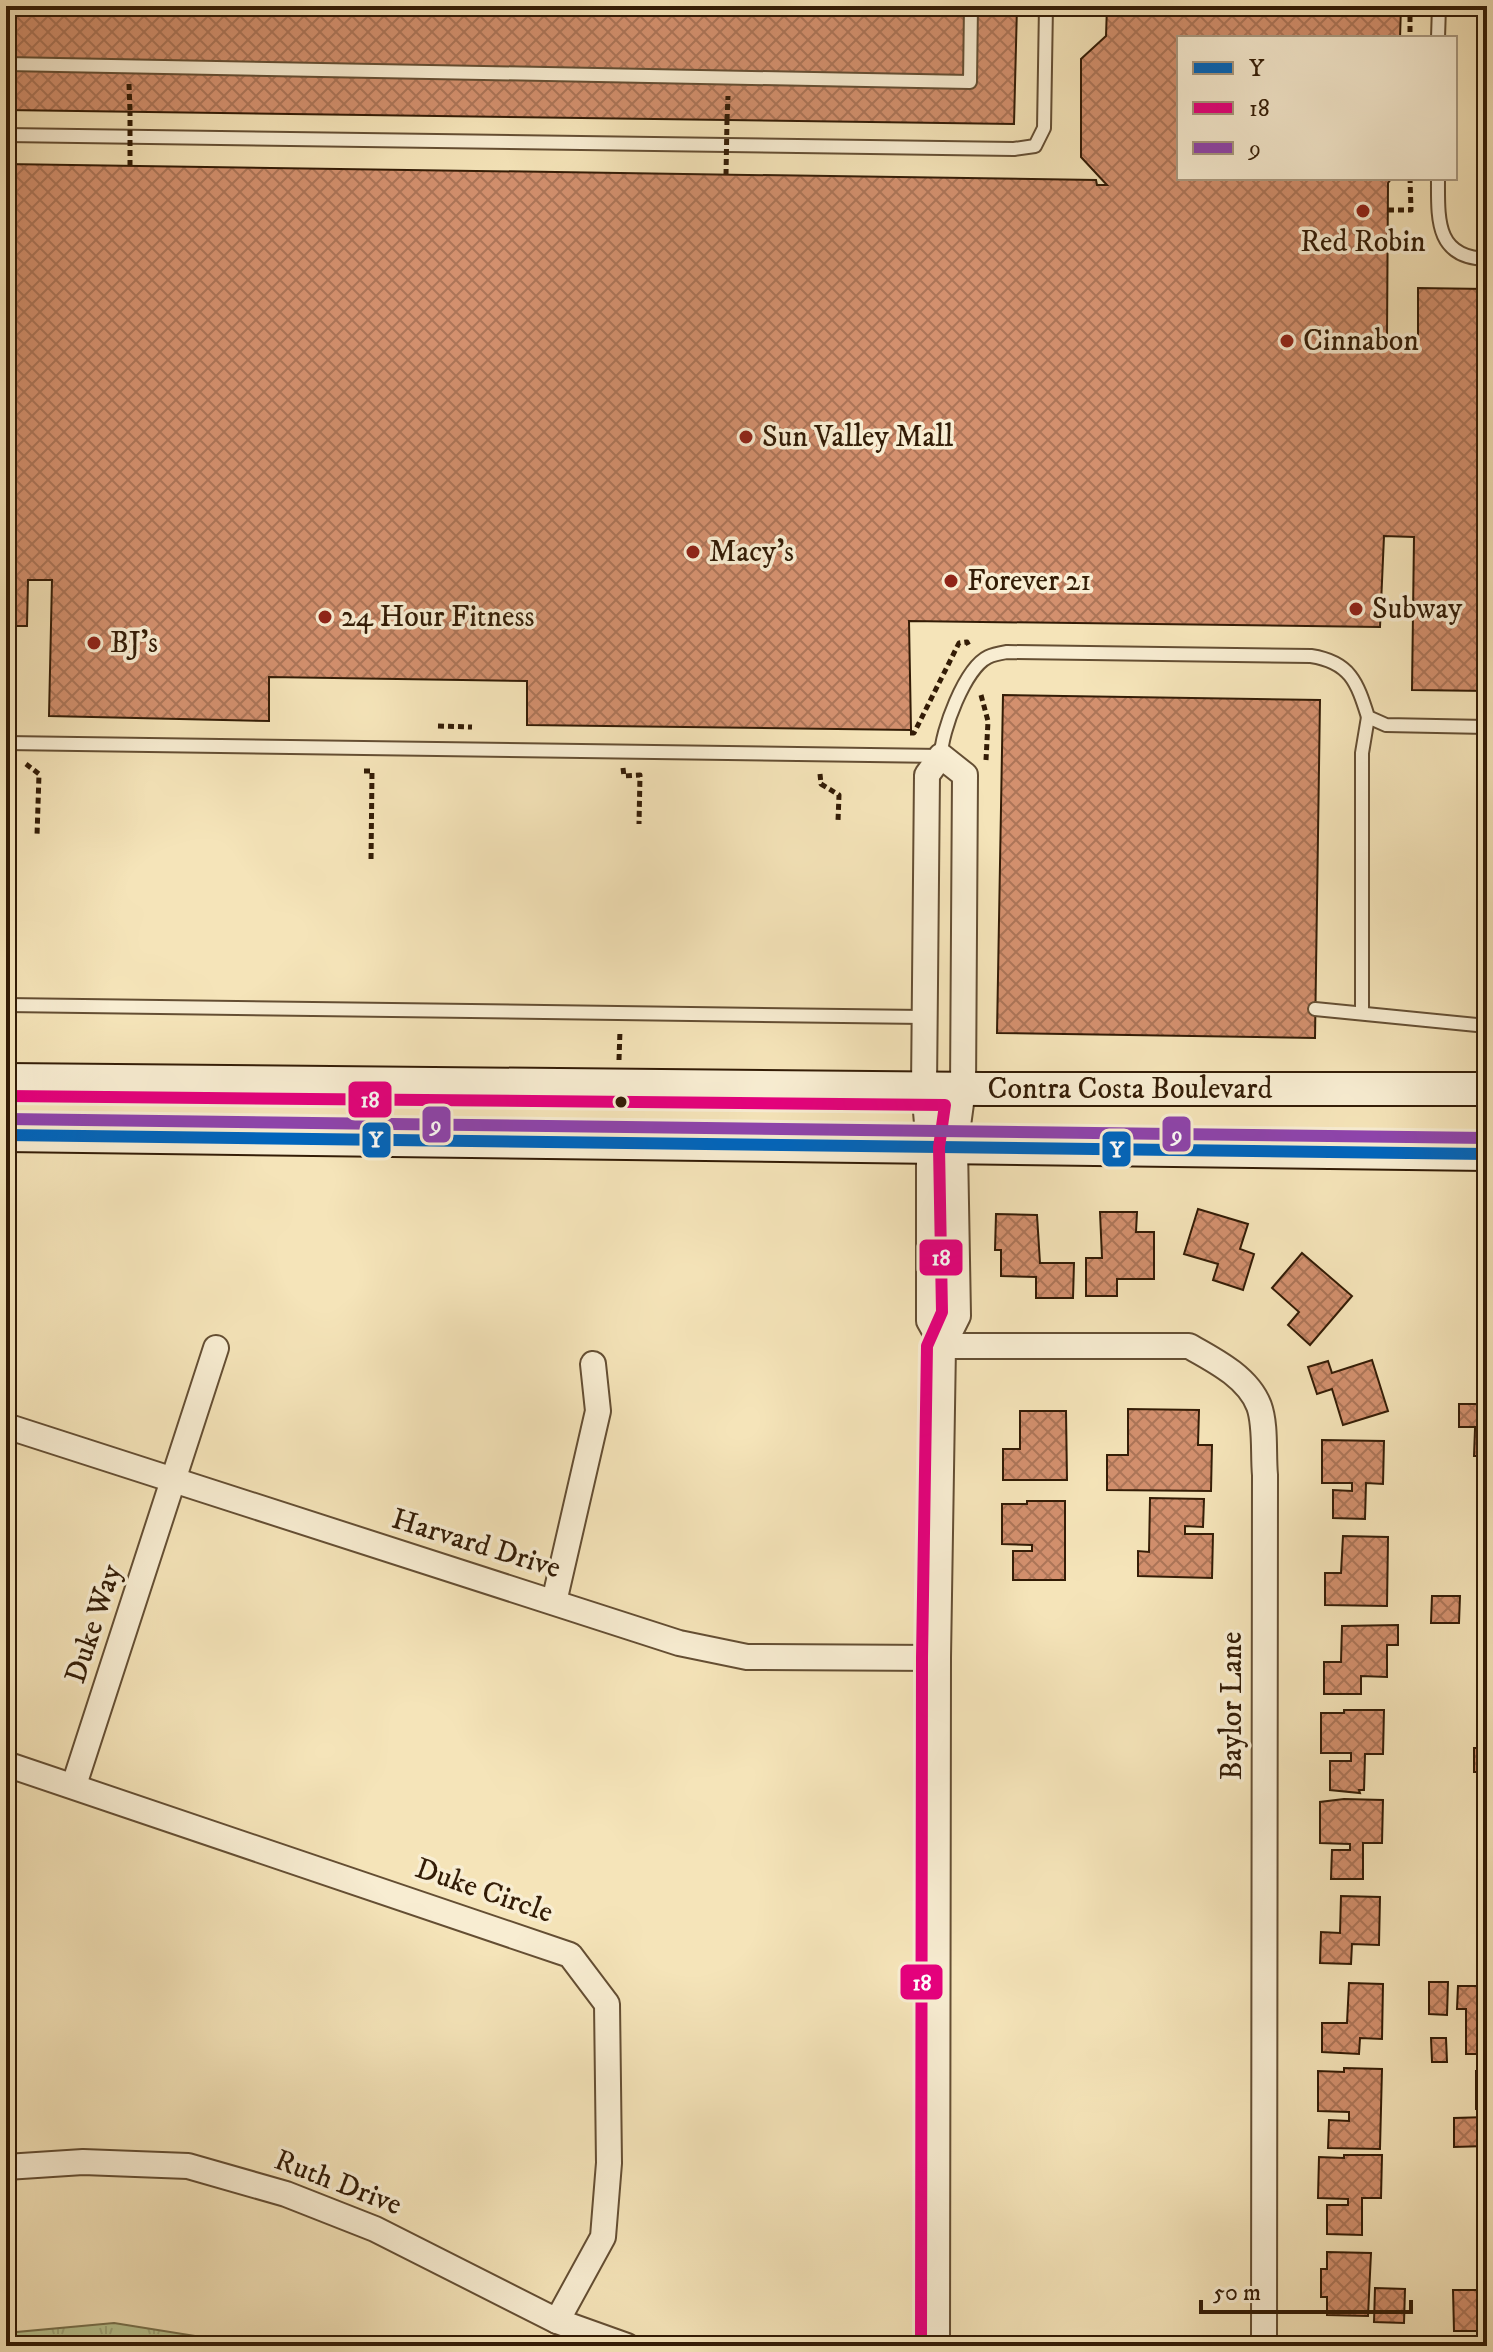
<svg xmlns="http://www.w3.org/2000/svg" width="1493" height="2352" font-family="'IM FELL DW Pica',serif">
<defs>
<pattern id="grass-tufts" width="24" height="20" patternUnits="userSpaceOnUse" patternTransform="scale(2)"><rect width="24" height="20" fill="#b8c591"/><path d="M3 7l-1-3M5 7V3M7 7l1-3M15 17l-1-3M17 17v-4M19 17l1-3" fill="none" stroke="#9fa97c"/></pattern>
<pattern id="building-cross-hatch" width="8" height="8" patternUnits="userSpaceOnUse" patternTransform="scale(2)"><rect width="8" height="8" fill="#d3906e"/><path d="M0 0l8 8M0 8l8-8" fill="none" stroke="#ac7558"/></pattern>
</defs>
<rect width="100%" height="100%" fill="#f5e4b9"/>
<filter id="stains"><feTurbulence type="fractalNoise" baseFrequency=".0025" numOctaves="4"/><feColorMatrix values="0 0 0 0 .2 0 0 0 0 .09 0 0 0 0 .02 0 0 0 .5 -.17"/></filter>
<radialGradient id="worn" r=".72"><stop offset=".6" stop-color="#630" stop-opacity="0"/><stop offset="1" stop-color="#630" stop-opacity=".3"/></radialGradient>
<path fill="url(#grass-tufts)" stroke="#76704c" stroke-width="2" d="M114,2323L258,2346H6V2333Z"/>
<g fill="url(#building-cross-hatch)" stroke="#331c06" stroke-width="2">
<path d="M6,6H1017L1014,124L6,110Z"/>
<path d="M1107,6H1401L1400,38H1179V178H1392L1388,183L1387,338L1418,339V288L1487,289V691L1412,690L1414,537L1384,536L1380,627L909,621L911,730L527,725V681L269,677V721L49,716L52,580H28L27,626H6V164L1096,180L1097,185H1107L1081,157V59L1106,36Z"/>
<path d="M1003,695L1320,700L1315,1038L997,1033Z"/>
<path d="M1198,1209L1248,1224L1240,1249L1254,1254L1243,1290L1213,1280L1218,1264L1184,1254Z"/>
<path d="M1100,1212H1137L1136,1232H1154V1279H1117V1296H1086V1258H1102Z"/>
<path d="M996,1214L1037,1215L1040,1263H1074L1073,1298H1036V1277L1001,1276V1250H995Z"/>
<path d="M1302,1253L1352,1296L1310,1345L1288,1325L1299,1312L1272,1288Z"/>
<path d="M1482,1315H1487V1386H1481Z"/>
<path d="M1372,1360L1388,1411L1343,1425L1332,1389L1317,1394L1308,1367L1328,1361L1332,1373Z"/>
<rect x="1459" y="1404" width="28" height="23"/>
<path d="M1128,1409L1199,1410L1198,1445H1212L1211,1491L1107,1490V1455H1128Z"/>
<path d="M1020,1411H1066L1067,1480H1003V1449H1020Z"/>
<path d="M1475,1429H1487V1456H1474Z"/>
<path d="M1322,1440L1384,1441L1383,1484L1366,1483L1365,1519L1333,1518V1490L1352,1491V1483H1322Z"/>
<path d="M1150,1498L1204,1499L1203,1527L1185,1526V1534H1213L1212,1578L1138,1576V1551L1149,1552Z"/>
<path d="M1027,1501H1065V1580H1013V1551H1032V1545L1002,1544V1504H1027Z"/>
<path d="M1343,1536L1388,1537L1387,1606L1325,1605V1573H1341Z"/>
<path d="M1432,1596H1460L1459,1623H1431Z"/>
<path d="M1398,1625V1645H1387V1677L1361,1676V1694H1324V1662H1341L1342,1626Z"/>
<path d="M1344,1710H1384L1383,1754H1365L1364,1790H1359L1360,1793L1330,1790V1761H1351V1753H1321V1713H1344Z"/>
<rect x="1474" y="1748" width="13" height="24"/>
<path d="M1344,1799L1383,1800L1382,1843H1363V1879H1331L1332,1850H1350V1844L1320,1843V1802Z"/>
<path d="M1341,1896L1380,1897L1379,1945L1352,1944L1351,1964L1320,1963L1321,1932L1340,1933Z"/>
<path d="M1429,1982H1448L1447,2015L1429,2014Z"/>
<path d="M1349,1983L1383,1984L1382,2039L1360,2038L1359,2054L1322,2052V2023H1347Z"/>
<path d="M1458,1986H1487V2054H1466V2009H1457Z"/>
<path d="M1431,2038H1446L1447,2062H1432Z"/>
<path d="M1344,2068L1382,2069L1380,2149L1328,2148L1329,2120L1349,2121V2112L1318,2111V2071L1344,2072Z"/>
<path d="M1476,2071H1487V2108L1476,2109Z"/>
<path d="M1487,2117V2146L1454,2147V2118Z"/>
<path d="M1344,2155H1382L1381,2198H1362V2235L1327,2234V2205H1348V2199L1318,2198L1319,2157L1344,2158Z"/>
<path d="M1327,2252L1371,2253L1368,2316L1327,2315V2297H1321V2269H1327Z"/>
<path d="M1375,2288L1405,2289L1404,2323L1374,2322Z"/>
<path d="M1453,2290H1487V2331H1454Z"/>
</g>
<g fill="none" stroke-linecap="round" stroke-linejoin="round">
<g stroke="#644e33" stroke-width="16">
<g id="lane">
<path d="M1438,38L1439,6"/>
<path d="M6,64L970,82L971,6"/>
<path d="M6,135L1014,149L1035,146L1044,128L1046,6"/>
<path d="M1438,178C1438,219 1435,258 1487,259"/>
<path d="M6,743L941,756C941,732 965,668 988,657C994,654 1001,653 1007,652L1311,656C1350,662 1357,682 1368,717L1386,725L1487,727"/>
<path d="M6,1005L924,1017"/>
<path d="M1315,1009L1487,1026"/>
<path d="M1362,1012V753L1368,717"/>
</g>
</g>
<g stroke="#644e33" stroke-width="28">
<g id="street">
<path d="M943,1346H1189C1214,1360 1248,1377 1259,1406C1266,1425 1263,1454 1265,1475L1264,2346"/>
<path d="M6,1426L679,1643L747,1657L938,1658"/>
<path d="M554,1602L598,1411L593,1364"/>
<path d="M6,1764L570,1955L607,2004L609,2163L603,2237L557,2321"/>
<path d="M74,1785L216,1348"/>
<path d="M6,2167L83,2162L188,2166L286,2194L375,2229L557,2321L627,2346"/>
<path d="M937,2346L938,1658L943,1346L958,1316L955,1147L963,1089L965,775L941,756L927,775L924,1088L929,1147V1321L943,1346"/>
</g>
</g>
<g stroke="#331c06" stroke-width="36">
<g id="secondary">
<path id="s1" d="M6,1080L983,1089H1487"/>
<path d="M6,1135L1487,1154"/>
</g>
</g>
<g stroke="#331c06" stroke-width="5" stroke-dasharray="6 4" stroke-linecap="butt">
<path d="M1410,6V38"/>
<path d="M129,84L130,111"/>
<path d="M727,120L728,96"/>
<path d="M1388,210H1411L1410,178"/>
<path d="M981,695L988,721L986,760"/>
<path d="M438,726L472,727"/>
<path d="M910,733H914L959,643L967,642L969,646"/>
<path d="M26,764L39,774L37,836"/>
<path d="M623,768L624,776L640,775L639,824"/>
<path d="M364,771H372L371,862"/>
<path d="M820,774L821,784L839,795L838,821"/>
<path d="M619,1060L620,1030"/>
</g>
<use href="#lane" stroke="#f8edd2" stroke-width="12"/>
<use href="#street" stroke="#f8edd2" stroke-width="24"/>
<use href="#secondary" stroke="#f8edd2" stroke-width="32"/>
<g stroke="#331c06" stroke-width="5" stroke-dasharray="6 4" stroke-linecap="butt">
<path d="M130,166V111"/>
<path d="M726,175L727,120"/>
</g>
<g stroke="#f8edd2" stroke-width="18">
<path id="bus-1" d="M6,1135L1487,1154"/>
</g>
<g stroke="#f8edd2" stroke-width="18">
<path id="bus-2" d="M6,1096L945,1105L939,1147L942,1312L927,1346L922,1658L921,2346"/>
</g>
<g stroke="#f8edd2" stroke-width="18">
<path id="bus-3" d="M6,1119L1487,1138"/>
</g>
<use href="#bus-1" stroke="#0065bd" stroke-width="12"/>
<use href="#bus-2" stroke="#e5007d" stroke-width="12"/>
<use href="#bus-3" stroke="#8e44ad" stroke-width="12"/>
</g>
<g fill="#8f2418" stroke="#f8edd2" stroke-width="3">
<circle cx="1363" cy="211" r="8"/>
<circle cx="1287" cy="341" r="8"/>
<circle cx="746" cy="437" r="8"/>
<circle cx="693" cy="552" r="8"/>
<circle cx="951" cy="581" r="8"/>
<circle cx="1356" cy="609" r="8"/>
<circle cx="325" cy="617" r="8"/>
<circle cx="94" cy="643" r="8"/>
</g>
<circle fill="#331c06" stroke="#f8edd2" stroke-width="3" cx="621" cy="1102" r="7"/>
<g text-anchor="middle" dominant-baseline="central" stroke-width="7" stroke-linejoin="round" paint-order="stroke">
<g font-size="30" fill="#331c06" stroke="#f8edd2" text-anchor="start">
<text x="1363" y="242" text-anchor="middle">Red Robin</text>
<text x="1303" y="341">Cinnabon</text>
<text x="762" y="437">Sun Valley Mall</text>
<text x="709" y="552">Macy's</text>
<text x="967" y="581">Forever 21</text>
<text x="1372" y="609">Subway</text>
<text x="341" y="617">24 Hour Fitness</text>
<text x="110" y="643">BJ's</text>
</g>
<g font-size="30" fill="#331c06" stroke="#f8edd2">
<text stroke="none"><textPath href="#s1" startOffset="1124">Contra Costa Boulevard</textPath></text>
<text transform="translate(476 1544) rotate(17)">Harvard Drive</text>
<text transform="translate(94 1624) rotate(-72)">Duke Way</text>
<text transform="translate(1232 1706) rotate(-90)">Baylor Lane</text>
<text transform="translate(484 1891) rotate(19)">Duke Circle</text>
<text transform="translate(338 2183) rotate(21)">Ruth Drive</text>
</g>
</g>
<g stroke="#f8edd2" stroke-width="3">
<rect x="347" y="1080" width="46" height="39" rx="8" fill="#e5007d"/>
<rect x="421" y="1105" width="31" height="39" rx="8" fill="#8e44ad"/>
<rect x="1161" y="1115" width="31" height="38" rx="8" fill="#8e44ad"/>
<rect x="361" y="1121" width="31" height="38" rx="8" fill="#0065bd"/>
<rect x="1101" y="1130" width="31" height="38" rx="8" fill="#0065bd"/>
<rect x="918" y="1238" width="46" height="39" rx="8" fill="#e5007d"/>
<rect x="899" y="1963" width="45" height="38" rx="8" fill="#e5007d"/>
</g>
<g font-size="22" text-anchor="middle" font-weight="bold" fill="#fff">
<text x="370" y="1107">18</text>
<text x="436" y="1132">9</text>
<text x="1177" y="1142">9</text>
<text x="376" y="1147">Y</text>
<text x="1117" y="1157">Y</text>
<text x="941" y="1265">18</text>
<text x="922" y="1990">18</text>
</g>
<rect width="1493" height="2352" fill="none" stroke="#f5e4b9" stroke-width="32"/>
<rect x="8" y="8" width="1477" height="2336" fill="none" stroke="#331c06" stroke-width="4"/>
<rect x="16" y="16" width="1461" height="2320" fill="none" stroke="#331c06" stroke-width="2"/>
<rect x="1177" y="36" width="280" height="144" fill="#f8edd2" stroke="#a99980" stroke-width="2"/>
<rect x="1193" y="62" width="40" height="12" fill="#0065bd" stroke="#a99980" stroke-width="2"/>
<text x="1249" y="76" font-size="24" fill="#331c06">Y</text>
<rect x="1193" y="102" width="40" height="12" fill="#e5007d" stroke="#a99980" stroke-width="2"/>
<text x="1249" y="116" font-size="24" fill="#331c06">18</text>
<rect x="1193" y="142" width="40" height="12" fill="#8e44ad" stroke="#a99980" stroke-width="2"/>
<text x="1249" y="156" font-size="24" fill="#331c06">9</text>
<path d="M1201 2300v12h210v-12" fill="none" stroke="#331c06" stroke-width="4"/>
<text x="1213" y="2300" font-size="24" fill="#331c06" stroke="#f8edd2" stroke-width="6" paint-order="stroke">50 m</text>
<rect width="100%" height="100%" filter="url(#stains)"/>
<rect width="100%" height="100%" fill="url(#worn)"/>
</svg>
